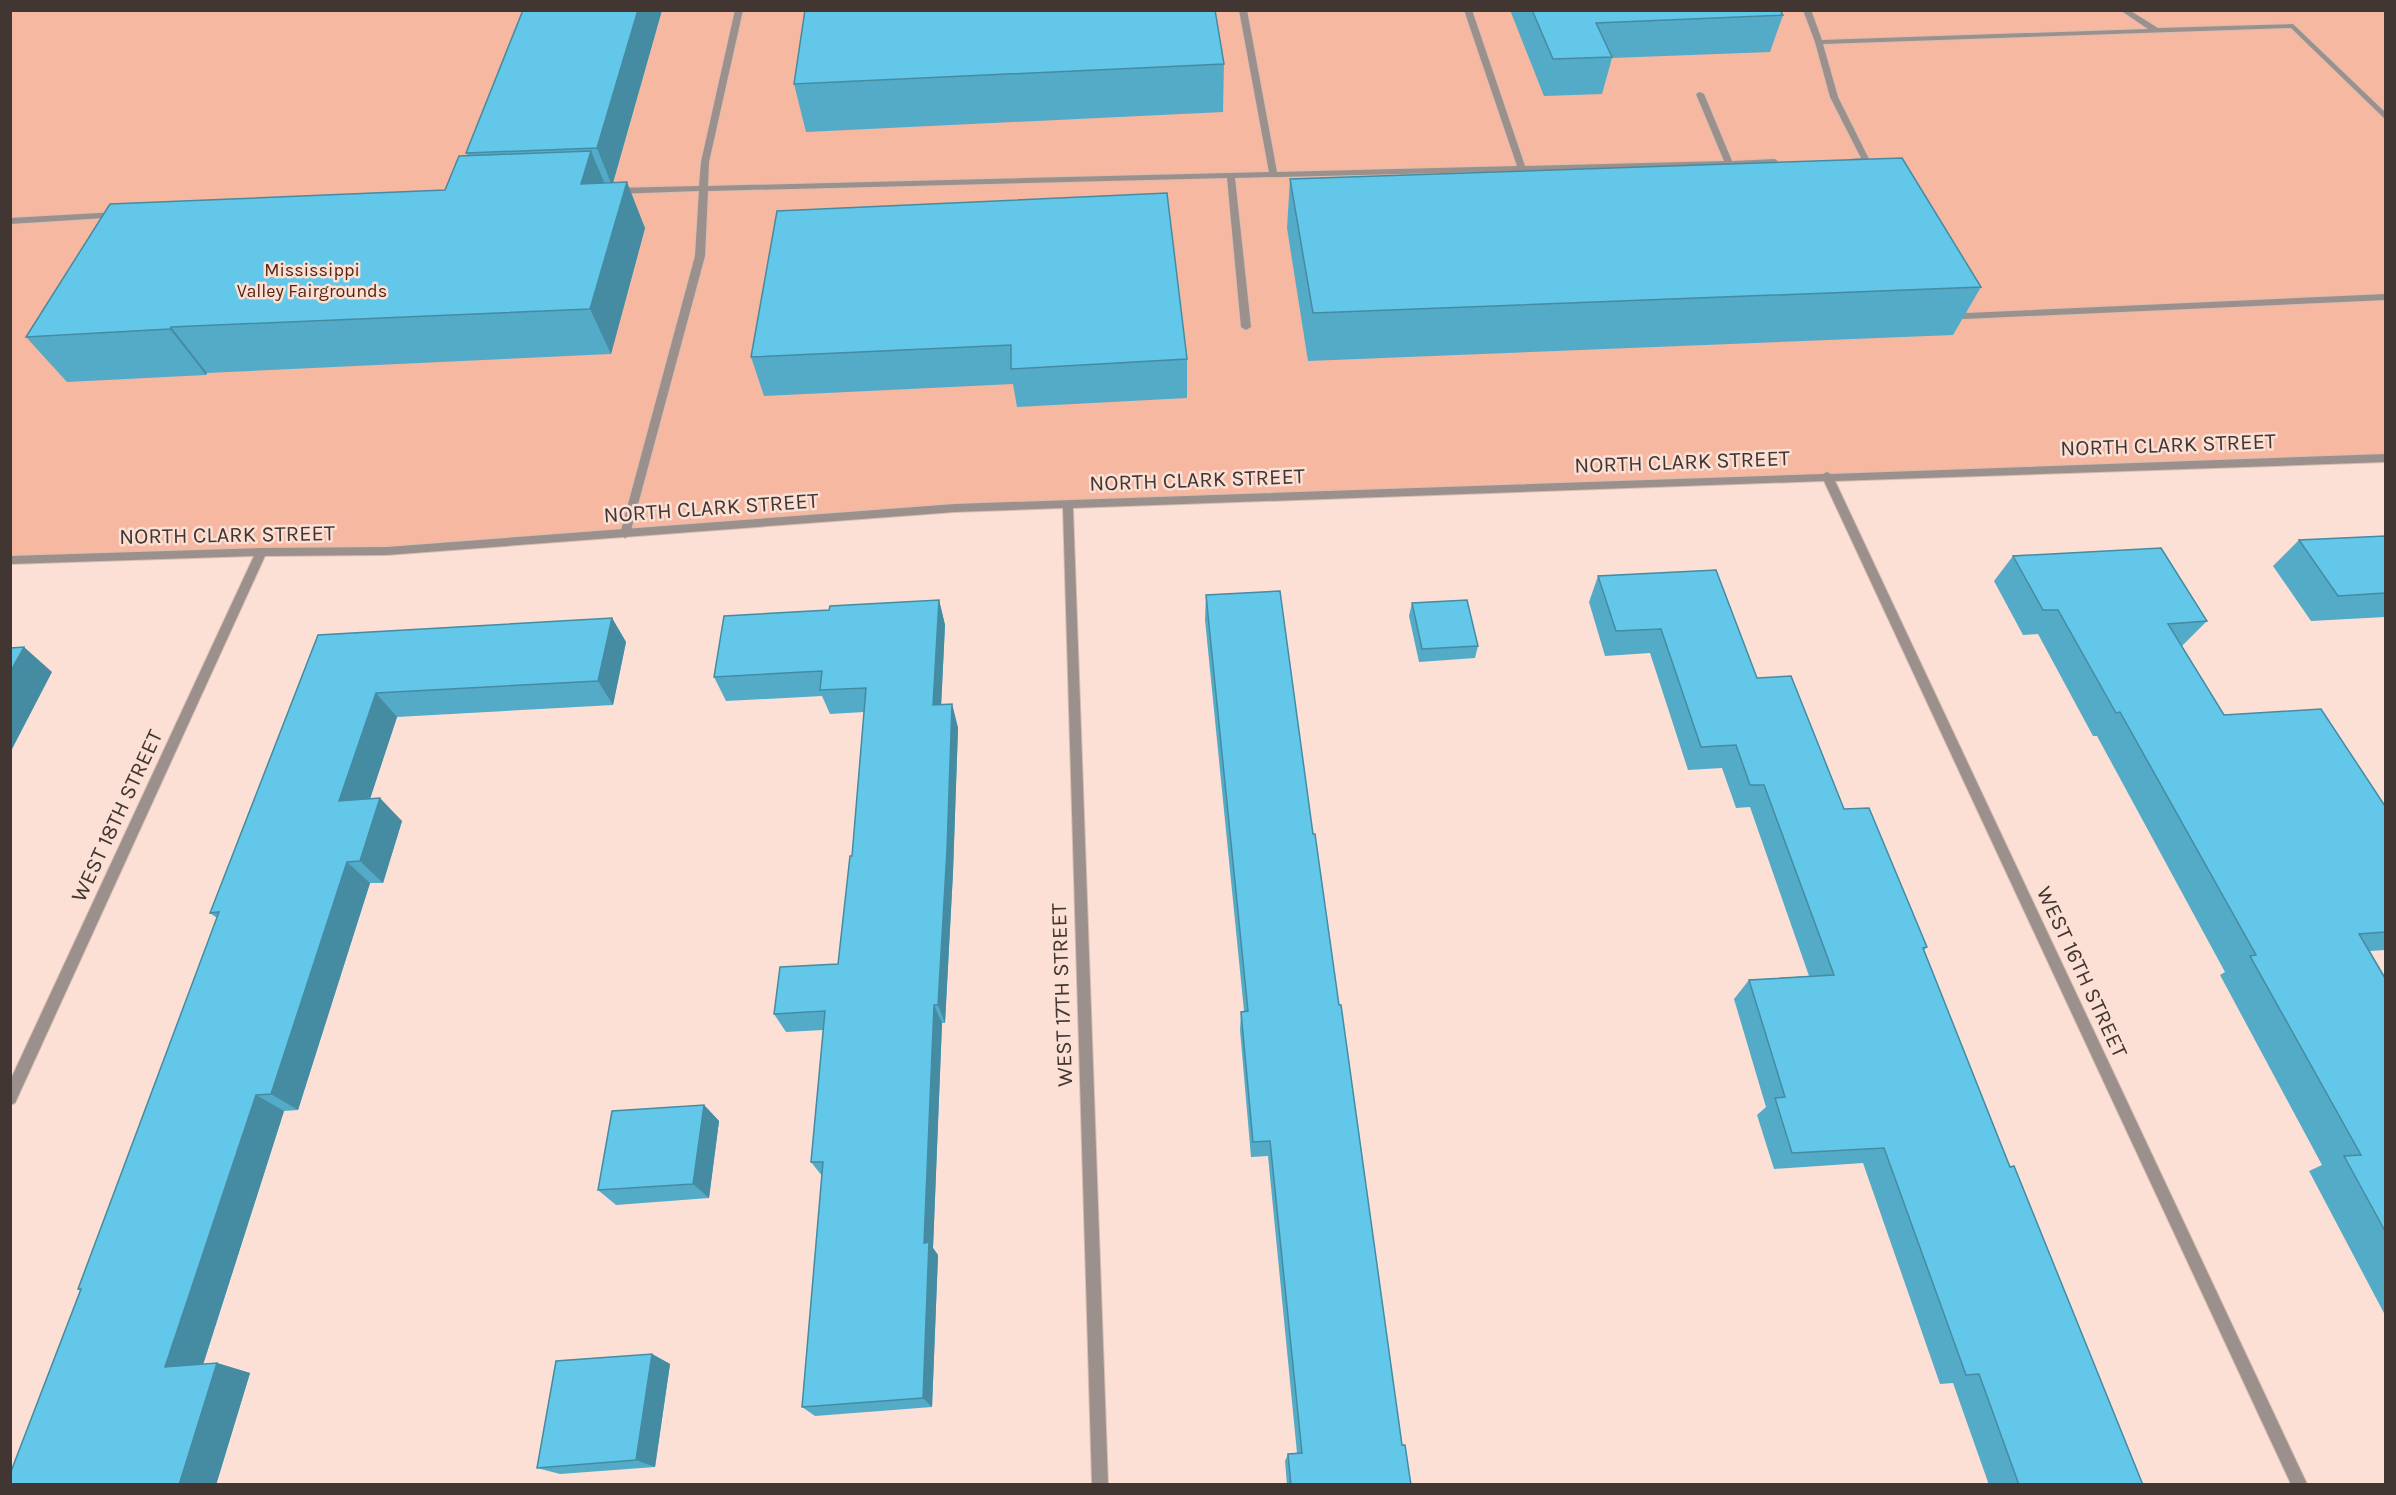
<svg xmlns="http://www.w3.org/2000/svg" width="2396" height="1495" font-family="Karla,sans-serif">
<rect width="100%" height="100%" fill="#fce0d5"/>
<path fill="#f6b8a0" d="M10,11H2385V458L955,508L387,551L11,560Z"/>
<g fill="none" stroke-linecap="round" stroke-linejoin="round">
<g stroke="#d7beb4" stroke-width="2">
<g id="lane">
<path d="M735,10H743L709,162L708,186L1269,172L1239,10H1247L1277,172L1517,166L1464,10H1472L1525,166L1724,161L1696,94L1700,92L1704,94L1732,161L1775,159L1779,162L1775,165L1235,178L1251,327L1246,330L1241,327L1227,178L708,191L705,256L630,534L625,538L620,534L695,256L699,191L614,194L610,191L614,188L699,186L701,162Z"/>
<path d="M1803,10H1811L1822,40L2148,29L2120,10H2129L2158,28L2293,24L2386,113V120L2291,28L1823,44L1838,97L1870,161C1866,165 1853,165 1849,161L1850,159L1861,158L1830,97L1815,42Z"/>
<path d="M117,212L120,213V217L10,224V218Z"/>
<path d="M2386,294V300L1964,319L1961,318L1951,304L1956,301L1959,302L1967,313Z"/>
</g>
</g>
<g stroke="#d7beb4" stroke-width="2">
<path id="street" d="M2386,454V462L1835,481L2307,1484H2291L1824,481L1073,508L1108,1484H1092L1063,508L955,512L387,555L265,556L15,1103L10,1105V1081L254,556L10,564V556L261,548L387,547L955,504L1823,474L1827,472L1831,474Z"/>
</g>
<use href="#lane" fill="#9c908c" fill-rule="evenodd"/>
<use href="#street" fill="#9c908c" fill-rule="evenodd"/>
</g>
<g fill="#54abc8">
<path d="M662,10L613,183L645,228L611,354L207,373L206,375L67,382L26,337L445,190L468,156L466,153Z"/>
<path d="M1510,10H1780L1783,15L1770,52L1612,58L1602,94L1544,96Z"/>
<path d="M1224,64L1223,112L806,132L794,84Z"/>
<path d="M1290,179L1981,287L1953,335L1308,361L1287,228Z"/>
<path d="M777,211L1187,359V398L1017,407L1013,384L764,396L751,357Z"/>
<path d="M2385,536V617L2311,621L2273,566L2299,540Z"/>
<path d="M2013,556L2207,621L2182,646L2224,715L2385,806V950L2370,951L2385,978V1315L2309,1171L2322,1165L2220,975L2225,972L2097,736H2093L2038,634L2023,635L1994,581Z"/>
<path d="M1598,576L1757,678L1844,809L1927,947L1924,950L2010,1167L2143,1485H1989L1953,1383L1940,1384L1863,1163L1774,1169L1757,1115L1766,1107L1734,999L1749,980L1809,976L1750,807L1736,808L1722,768L1688,770L1650,653L1605,656L1589,602Z"/>
<path d="M1206,595L1313,834L1402,1445L1411,1485H1287L1285,1461L1288,1454L1297,1453L1268,1156L1251,1157L1240,1030L1241,1012L1244,1011L1205,620Z"/>
<path d="M939,600L945,625L941,705L952,704L958,728L953,872L945,1023H942L933,1248L938,1255L932,1407L815,1416L802,1407L822,1176L811,1162L823,1030L786,1032L774,1014L838,964L852,856L864,712L830,714L822,696L726,701L714,677Z"/>
<path d="M1412,603L1478,646L1475,658L1419,662L1409,616Z"/>
<path d="M612,618L626,642L613,705L397,717L370,799L402,821L383,883H370L298,1110L284,1111L203,1365L217,1363L250,1373L216,1485H10L80,1290L78,1289L217,918L210,913L318,635Z"/>
<path d="M704,1105L719,1121L709,1198L616,1205L598,1190Z"/>
<path d="M652,1354L670,1364L655,1467L560,1474L537,1468Z"/>
</g>
<g fill="#458ba2">
<path d="M638,10H662L612,186L597,148Z"/>
<path d="M591,151L610,196L581,184Z"/>
<path d="M627,182L645,228L611,354L590,309Z"/>
<path d="M171,327L207,373L206,375L170,329Z"/>
<path d="M939,600L945,625L940,729L933,705Z"/>
<path d="M612,618L626,642L613,705L598,681Z"/>
<path d="M24,647L52,672L10,753V672Z"/>
<path d="M376,693L397,717L362,823L339,801Z"/>
<path d="M952,704L958,728L953,872L945,1023L938,1005Z"/>
<path d="M380,798L402,821L383,883L360,861Z"/>
<path d="M347,862L370,883L298,1110L271,1094Z"/>
<path d="M934,1005L942,1023L933,1248L938,1255L932,1407L923,1398L924,1243Z"/>
<path d="M256,1095L284,1111L199,1377L165,1367Z"/>
<path d="M704,1105L719,1121L709,1198L693,1184Z"/>
<path d="M652,1354L670,1364L655,1467L636,1460Z"/>
<path d="M217,1363L250,1373L216,1485H179Z"/>
</g>
<g fill="#62c7e8" stroke="#458ba2" stroke-width="1.5">
<path d="M523,10H638L597,148L466,153Z"/>
<path d="M805,10H1215L1224,64L794,84Z"/>
<path d="M1532,10H1780L1783,15L1596,23L1612,57L1553,59Z"/>
<path d="M591,151L581,184L627,182L590,309L171,327L170,329L26,337L110,204L445,190L459,156Z"/>
<path d="M1902,158L1981,287L1313,313L1290,179Z"/>
<path d="M1167,193L1187,359L1011,369V345L751,357L777,211Z"/>
<path d="M2385,536V593L2338,596L2299,540Z"/>
<path d="M2161,548L2207,621L2168,624L2224,715L2321,709L2385,806V932L2359,934L2385,978V1231L2344,1156L2361,1155L2250,956L2256,955L2120,712L2116,713L2058,610H2043L2013,556Z"/>
<path d="M1716,570L1757,678L1791,676L1844,809L1869,808L1927,947L1923,948L2010,1167L2014,1166L2143,1485H2019L1979,1374L1966,1375L1884,1148L1792,1153L1775,1098L1785,1097L1749,980L1834,975L1764,785H1750L1736,745L1701,747L1661,629L1616,631L1598,576Z"/>
<path d="M1280,591L1313,834H1315L1339,1005H1341L1402,1445H1405L1411,1485H1291L1288,1454L1302,1453L1270,1141L1253,1142L1241,1012L1248,1011L1206,595Z"/>
<path d="M939,600L933,705L952,704L947,850L938,1005H934L924,1243L929,1242L923,1398L802,1407L823,1162H811L825,1011L774,1014L780,967L838,964L850,856H852L866,688L820,690L822,671L714,677L724,616L829,610L830,606Z"/>
<path d="M1467,600L1478,646L1422,649L1412,603Z"/>
<path d="M612,618L598,681L376,693L339,801L380,798L360,861L347,862L271,1094L256,1095L165,1367L217,1363L179,1485H10V1474L81,1289H78L219,912L210,913L318,635Z"/>
<path d="M24,647L10,672V648Z"/>
<path d="M704,1105L693,1184L598,1190L612,1111Z"/>
<path d="M652,1354L636,1460L537,1468L556,1361Z"/>
</g>
<g text-anchor="middle" dominant-baseline="central" stroke-width="5" stroke-linejoin="round" paint-order="stroke">
<g font-size="18" fill="#572510" stroke="#fce0d5">
<text x="312" y="270">Mississippi<tspan x="312" dy="21">Valley Fairgrounds</tspan></text>
</g>
<g font-size="22" fill="#413632" stroke="#fce0d5">
<text transform="translate(2168 445) rotate(-2)">NORTH CLARK STREET</text>
<text transform="translate(1682 462) rotate(-2)">NORTH CLARK STREET</text>
<text transform="translate(1197 480) rotate(-2)">NORTH CLARK STREET</text>
<text transform="translate(711 508) rotate(-4)">NORTH CLARK STREET</text>
<text transform="translate(227 535) rotate(-1)">NORTH CLARK STREET</text>
<text transform="translate(117 816) rotate(-65)">WEST 18TH STREET</text>
<text transform="translate(2082 972) rotate(65)">WEST 16TH STREET</text>
<text transform="translate(1062 995) rotate(-92)">WEST 17TH STREET</text>
</g>
</g>
<rect width="2396" height="1495" fill="none" stroke="#413632" stroke-width="24"/>
</svg>
